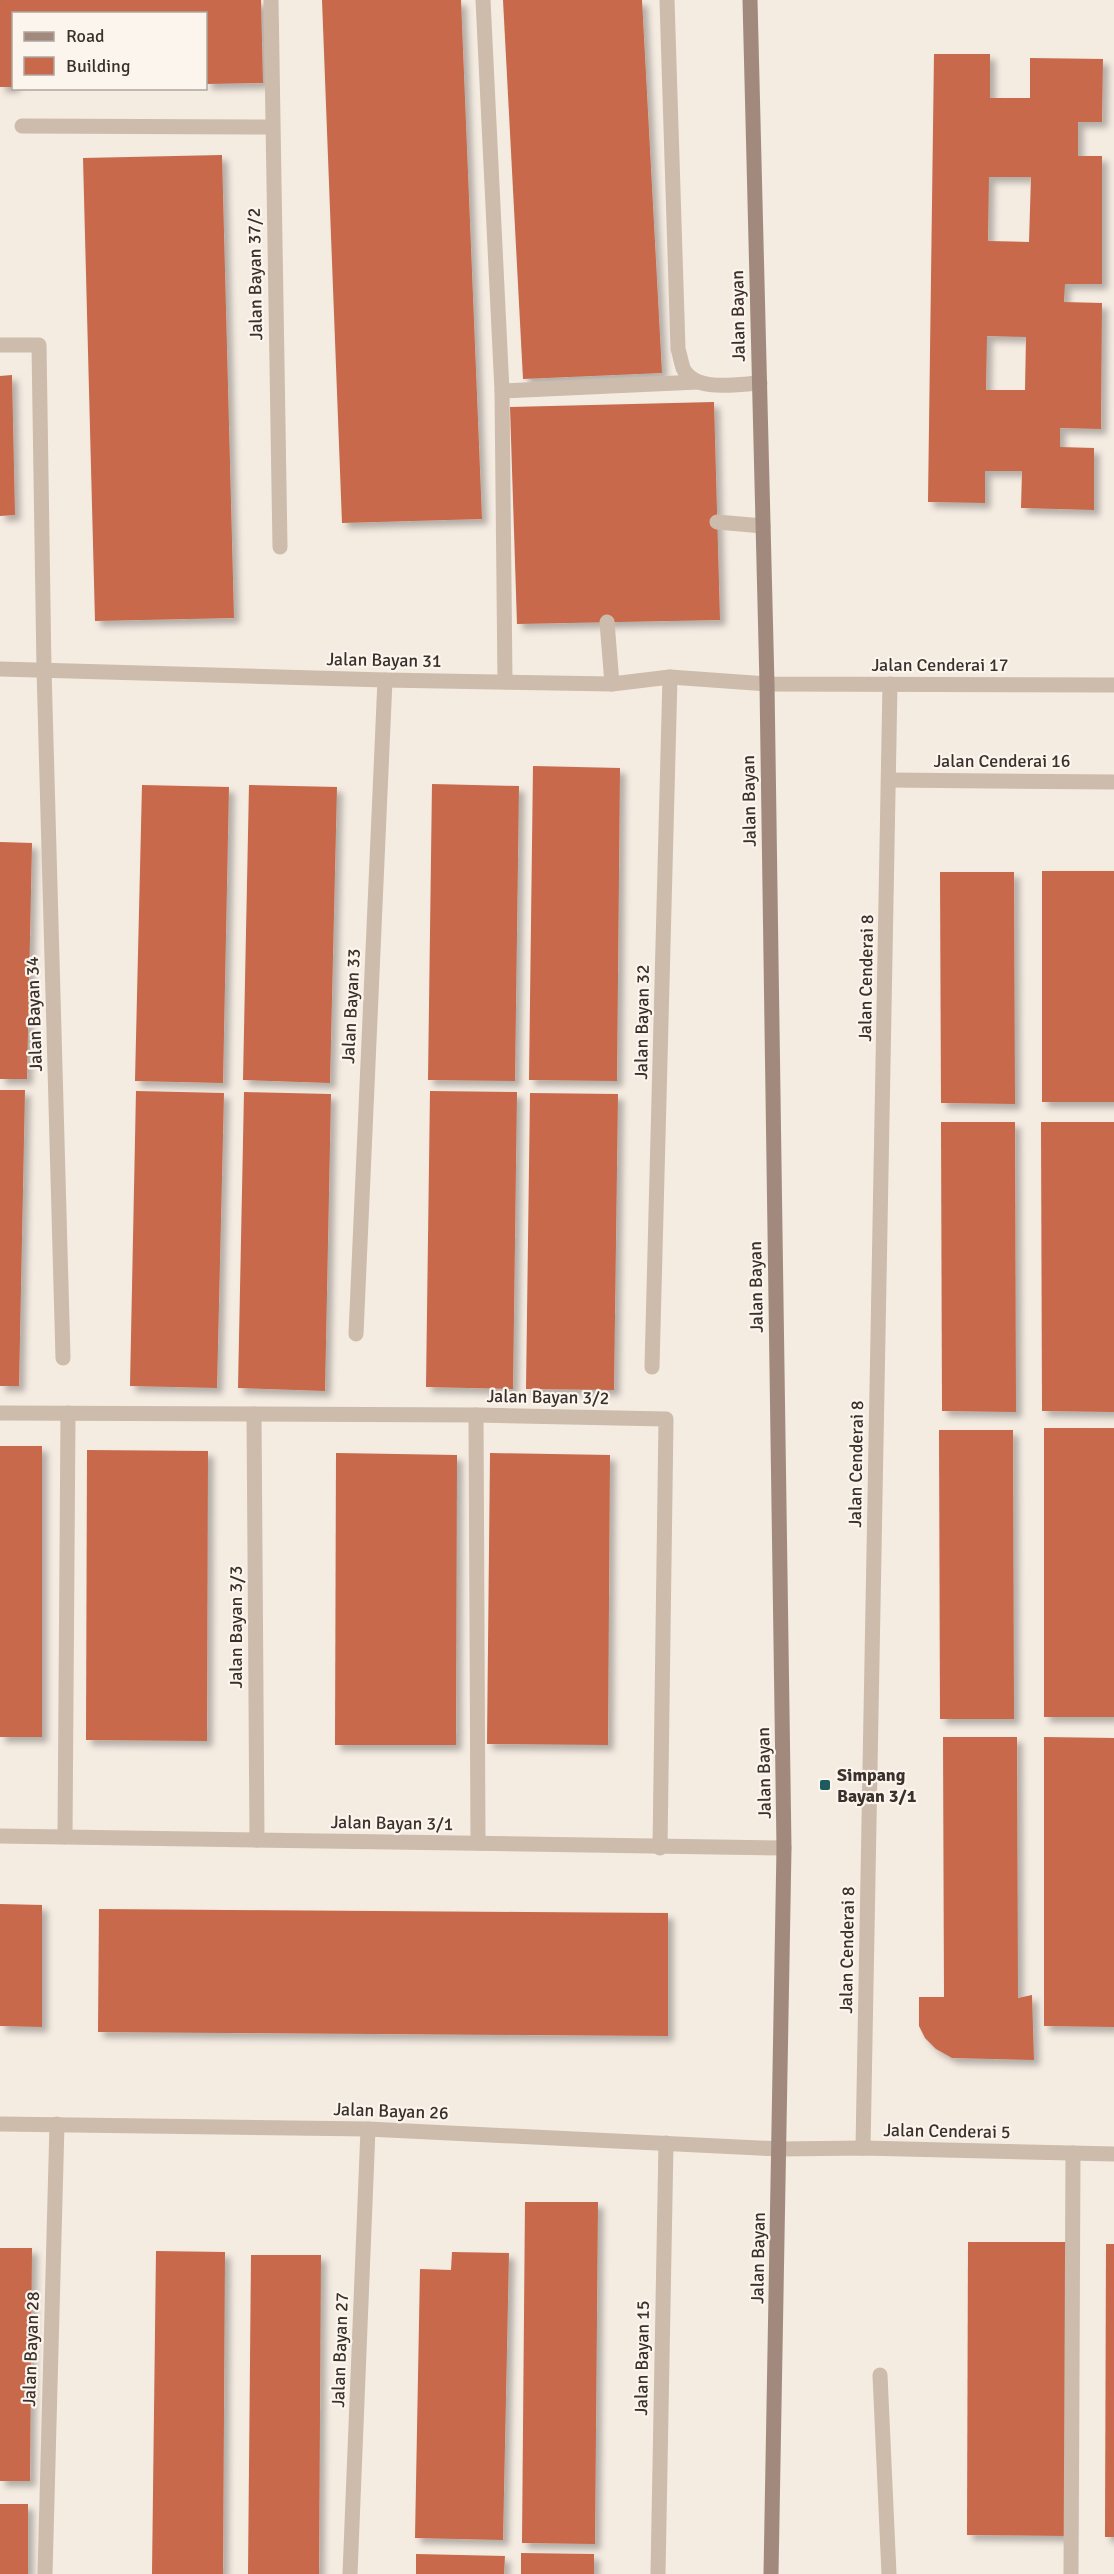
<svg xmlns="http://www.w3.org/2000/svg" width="1114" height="2574" font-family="Signika,sans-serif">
<defs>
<filter id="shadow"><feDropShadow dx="5.5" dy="5.5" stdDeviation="3" flood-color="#0004"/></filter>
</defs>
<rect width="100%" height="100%" fill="#f4ebe1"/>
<g fill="#c8694b" fill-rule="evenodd" filter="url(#shadow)">
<path d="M0,0H261L263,83L206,84V14H14V87H0Z"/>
<path d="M322,0H461L482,519L342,523Z"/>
<path d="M503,0H642L662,373L523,379Z"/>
<path d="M934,54H990V98H1030V58L1103,59L1102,122H1078V156H1102V284H1065L1064,302L1102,303L1101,429L1060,428V447L1094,448V510L1021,508L1022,471H985V503L928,502ZM989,177H1031L1029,242L988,241ZM987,336L1026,337L1025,390H986Z"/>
<path d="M222,155L234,618L95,621L83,158Z"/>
<path d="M12,375L15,515L0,516V376Z"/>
<path d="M714,402L720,620L517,624L510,407Z"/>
<path d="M533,766L620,768L617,1081L529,1080Z"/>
<path d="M432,784L519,786L515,1081L428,1080Z"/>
<path d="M142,785L229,787L223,1083L135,1081Z"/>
<path d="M249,785L337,787L330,1083L243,1080Z"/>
<path d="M0,842L32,843L27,1079H0Z"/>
<rect x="1042" y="871" width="72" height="231"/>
<path d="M940,872H1014L1015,1104L941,1103Z"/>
<path d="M0,1090H25L19,1386H0Z"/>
<path d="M136,1091L224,1093L217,1388L130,1386Z"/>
<path d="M430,1091L517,1092L513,1389L426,1387Z"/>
<path d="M244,1092L331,1094L325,1391L238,1388Z"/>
<path d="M530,1093L618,1094L614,1390L526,1389Z"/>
<path d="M941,1122H1015L1016,1412L942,1411Z"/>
<path d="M1041,1122H1114V1412L1042,1411Z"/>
<rect x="1044" y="1428" width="70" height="289"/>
<path d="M939,1430H1013L1014,1719H940Z"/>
<rect x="0" y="1446" width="42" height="291"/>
<path d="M87,1450L208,1451L207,1741L86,1740Z"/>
<path d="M336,1453L457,1455L456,1745H335Z"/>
<path d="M490,1453L610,1455L608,1745L487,1744Z"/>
<path d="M943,1737H1017L1018,1998L1032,1995L1034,2060L952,2058L936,2049L925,2038L919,2026V1997H944Z"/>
<path d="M1044,1737L1114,1738V2027L1044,2026Z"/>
<path d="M0,1904L42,1905V2027L0,2026Z"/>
<path d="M99,1909L668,1913V2036L98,2032Z"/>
<path d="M525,2202H598L595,2544L522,2543Z"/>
<path d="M968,2242H1069L1068,2536L967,2535Z"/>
<path d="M1106,2244H1114V2537H1105Z"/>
<path d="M0,2248H32L30,2481H0Z"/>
<path d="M156,2251L225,2252L223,2574H152Z"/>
<path d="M452,2252L509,2253L503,2540L415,2538L420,2269L451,2270Z"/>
<path d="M251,2255H321L319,2574H248Z"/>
<rect x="0" y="2504" width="28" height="70"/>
<path d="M521,2553L594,2554V2574H521Z"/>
<path d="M416,2554L505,2556L504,2574H416Z"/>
</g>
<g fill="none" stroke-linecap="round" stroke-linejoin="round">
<g stroke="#cdbbac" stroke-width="15">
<path d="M483,0L502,391L505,682"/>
<path d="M22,126L271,127"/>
<path d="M502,391L698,382"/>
<path d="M717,522L763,526"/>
<path d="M607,622L612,684"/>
<path d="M476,1415L478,1843"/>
<path d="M65,1837L68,1413"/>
<path d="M1071,2574L1073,2153"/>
</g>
<g stroke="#cdbbac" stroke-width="15">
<path d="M271,0L280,547"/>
<path d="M667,0L678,349C680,355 681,362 683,368C694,393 738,384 760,383"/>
<path d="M0,345H39L44,669L63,1358"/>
<path d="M0,669L385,680L612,684L670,677L767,684L1114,685"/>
<path d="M889,780L1114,782"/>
<path d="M356,1334L385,680"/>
<path d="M652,1367L670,677"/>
<path d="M0,1413L476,1415L666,1419L660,1848"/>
<path d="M254,1414L257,1840"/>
<path d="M0,1836L784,1848"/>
<path d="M0,2124L368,2129L780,2149L863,2148L1114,2154"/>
<path d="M863,2148L890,684"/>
<path d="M880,2375L889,2574"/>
<path d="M45,2574L57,2124"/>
<path d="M350,2574L368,2129"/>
<path d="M658,2574L666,2143"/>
</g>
<path stroke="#a18a7d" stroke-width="15" d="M750,0L767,684L784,1848L771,2574"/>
</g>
<rect fill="#1f5a5e" stroke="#fbf5ee" stroke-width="2" x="819" y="1779" width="12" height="12" rx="3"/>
<g text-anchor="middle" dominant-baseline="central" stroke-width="4.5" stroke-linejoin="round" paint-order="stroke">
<g font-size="18" fill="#3b302b" stroke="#fbf5ee">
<text transform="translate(255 274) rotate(-91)">Jalan Bayan 37/2</text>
<text transform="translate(738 316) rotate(-91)">Jalan Bayan</text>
<text transform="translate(384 660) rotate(1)">Jalan Bayan 31</text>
<text x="940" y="665">Jalan Cenderai 17</text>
<text x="1002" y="761">Jalan Cenderai 16</text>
<text transform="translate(749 801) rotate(-91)">Jalan Bayan</text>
<text transform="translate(866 978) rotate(-89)">Jalan Cenderai 8</text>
<text transform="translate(351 1006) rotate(-87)">Jalan Bayan 33</text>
<text transform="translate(34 1014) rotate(-92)">Jalan Bayan 34</text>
<text transform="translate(642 1022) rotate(-89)">Jalan Bayan 32</text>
<text transform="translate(756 1287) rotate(-91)">Jalan Bayan</text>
<text transform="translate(548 1397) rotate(1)">Jalan Bayan 3/2</text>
<text transform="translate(856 1464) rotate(-89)">Jalan Cenderai 8</text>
<text transform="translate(236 1627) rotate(-90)">Jalan Bayan 3/3</text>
<text transform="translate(764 1773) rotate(-91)">Jalan Bayan</text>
<text transform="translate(392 1823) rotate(1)">Jalan Bayan 3/1</text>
<text transform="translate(847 1950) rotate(-89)">Jalan Cenderai 8</text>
<text transform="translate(391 2111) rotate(2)">Jalan Bayan 26</text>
<text transform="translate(947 2131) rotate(1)">Jalan Cenderai 5</text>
<text transform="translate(758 2258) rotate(-89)">Jalan Bayan</text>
<text transform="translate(31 2349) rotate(-88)">Jalan Bayan 28</text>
<text transform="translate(340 2350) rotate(-88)">Jalan Bayan 27</text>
<text transform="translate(642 2358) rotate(-89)">Jalan Bayan 15</text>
</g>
<g font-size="18" font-weight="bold" fill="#3b302b" stroke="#fbf5ee" text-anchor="start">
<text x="837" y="1775">Simpang<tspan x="837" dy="21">Bayan 3/1</tspan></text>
</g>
</g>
<rect x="12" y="12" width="195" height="78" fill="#fbf5ee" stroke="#aea6a0" stroke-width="1.5"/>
<rect x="24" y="32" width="30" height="9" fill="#a18a7d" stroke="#aea6a0" stroke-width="1.5"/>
<text x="66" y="42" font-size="18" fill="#3b302b">Road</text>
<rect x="24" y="57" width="30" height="18" fill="#c8694b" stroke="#aea6a0" stroke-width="1.5"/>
<text x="66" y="72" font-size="18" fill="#3b302b">Building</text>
</svg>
